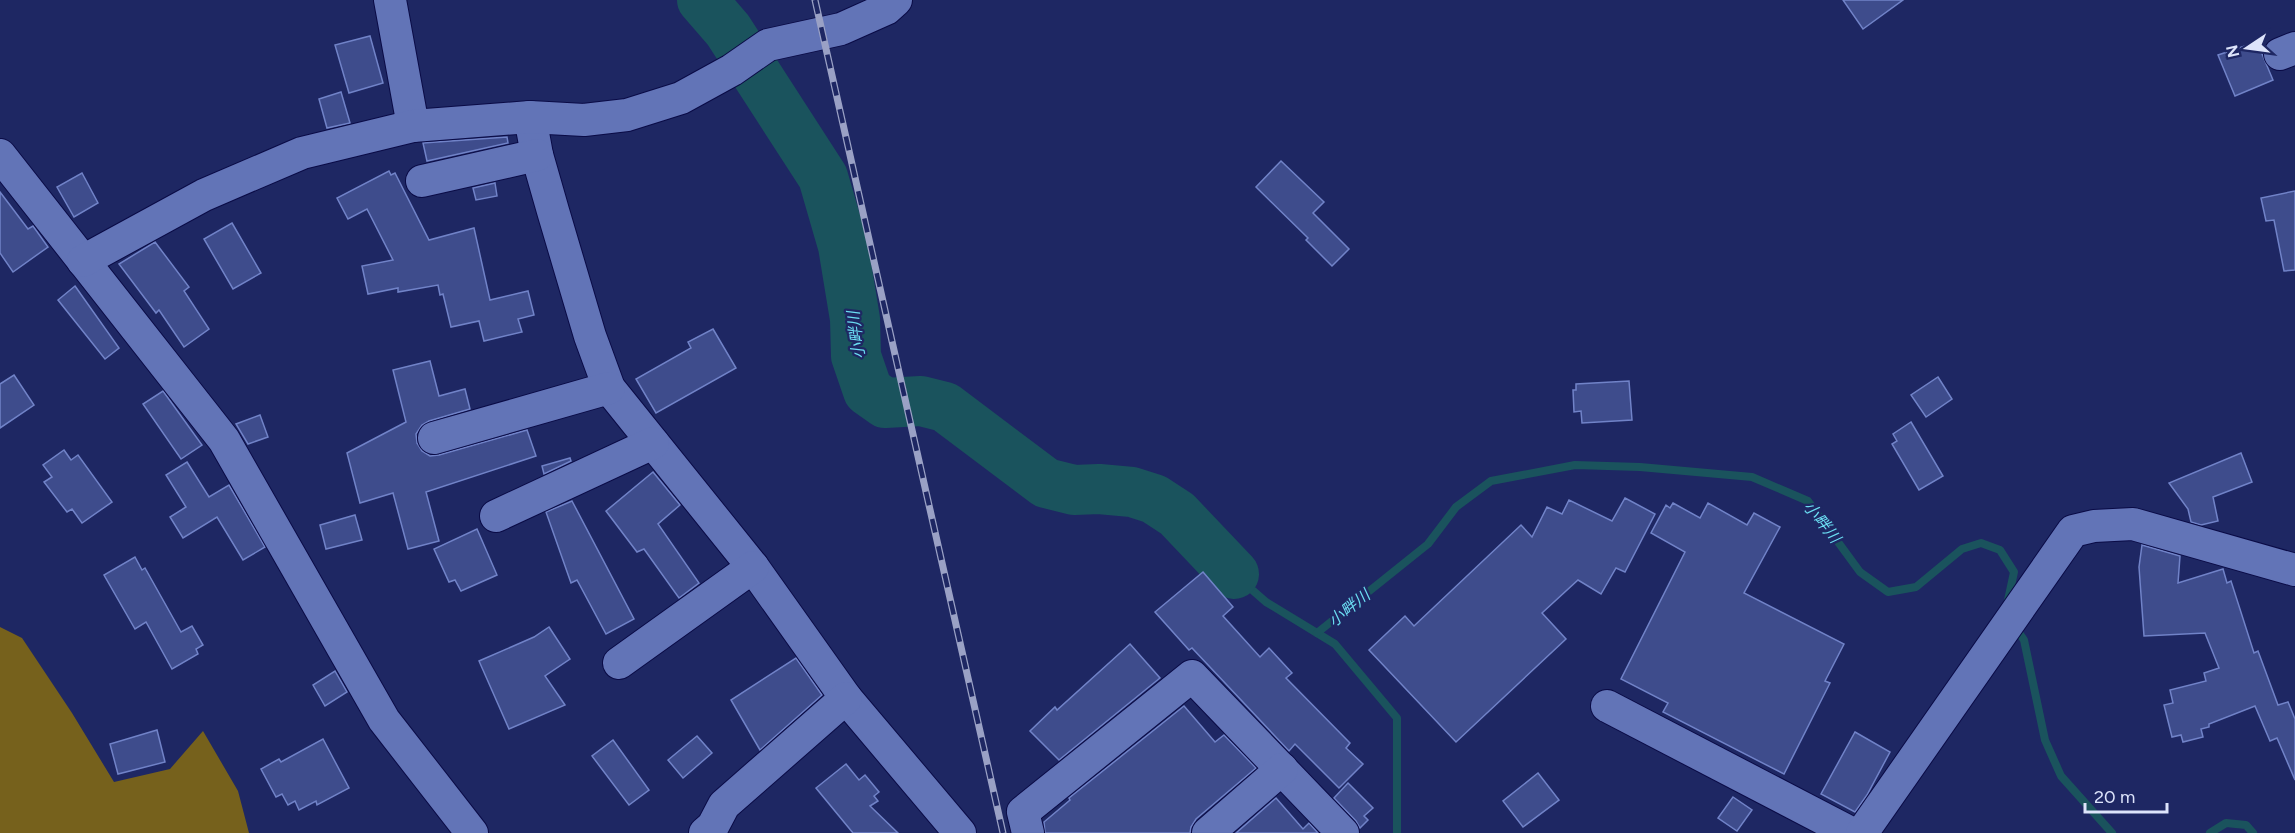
<svg xmlns="http://www.w3.org/2000/svg" width="2295" height="833" font-family="Figtree,'Noto Sans JP',sans-serif">
<rect width="100%" height="100%" fill="#1e2763"/>
<path fill="#76611c" d="M0,627L22,638L72,713L114,782L170,769L203,731L238,791L249,833H0Z"/>
<g fill="none" stroke-linecap="round" stroke-linejoin="round">
<g stroke="#1a535d" stroke-width="8">
<path d="M1234,574L1266,602L1335,644L1397,718V833"/>
<path d="M2015,627L2024,640L2045,740L2061,776L2112,833"/>
<path d="M1317,633L1428,544L1456,507L1491,481L1575,465L1640,467L1752,477L1808,501L1860,572L1888,592L1916,587L1962,549L1981,543L2000,550L2014,572L2007,605"/>
<path d="M2210,833L2226,823L2246,825L2253,833"/>
</g>
<path stroke="#1a535d" stroke-width="50" d="M702,0L728,30L823,177L843,246L855,319L856,356L868,391L885,403L921,401L945,407L1046,483L1074,490L1099,489L1132,492L1154,499L1177,514L1234,574"/>
</g>
<g fill="#3e4c8c" stroke="#7183c8" stroke-width="1.5">
<path d="M1843,0H1903L1863,29Z"/>
<path d="M370,36L383,83L349,93L335,45Z"/>
<path d="M2257,42L2273,80L2235,96L2218,55Z"/>
<path d="M341,92L350,123L327,128L319,99Z"/>
<path d="M507,137L508,143L427,161L423,143Z"/>
<path d="M1281,161L1324,202L1313,213L1349,249L1332,266L1306,240L1308,238L1256,187Z"/>
<path d="M389,171L391,175L395,173L429,240L474,228L490,300L528,291L534,315L518,319L522,332L484,341L479,321L451,327L443,294L440,295L438,285L398,292V288L368,294L362,266L393,260L367,209L348,219L337,198Z"/>
<path d="M82,173L98,203L74,217L57,187Z"/>
<path d="M495,183L497,196L476,200L473,188Z"/>
<path d="M2295,191V270L2284,271L2274,220L2266,221L2261,198Z"/>
<path d="M0,192L28,229L33,226L48,247L13,272L0,253Z"/>
<path d="M232,223L261,273L233,289L204,239Z"/>
<path d="M155,242L189,287L184,291L209,329L184,347L159,310L156,313L119,264Z"/>
<path d="M75,286L119,348L105,359L58,300Z"/>
<path d="M713,329L736,368L656,413L636,379L691,348L688,342Z"/>
<path d="M430,361L439,396L465,389L470,409L429,421L422,425L416,434L417,443L422,451L430,456L439,455L527,430L536,456L426,492L439,541L408,549L393,493L360,503L347,453L406,422L393,370Z"/>
<path d="M14,375L34,405L0,428V384Z"/>
<path d="M1938,377L1952,399L1926,417L1911,395Z"/>
<path d="M1629,381L1632,420L1582,423L1581,411L1574,412L1573,390H1576V384Z"/>
<path d="M163,391L202,445L181,459L143,404Z"/>
<path d="M260,415L268,437L248,444L236,424Z"/>
<path d="M1911,422L1943,476L1919,490L1892,444L1897,441L1893,434Z"/>
<path d="M64,450L71,460L78,455L112,502L82,523L72,509L67,512L44,482L52,477L43,465Z"/>
<path d="M2241,453L2252,482L2213,497L2218,521L2201,525L2191,522L2188,509L2169,483Z"/>
<path d="M570,458L571,461L544,474L542,466Z"/>
<path d="M187,462L209,497L229,485L265,547L243,560L217,517L183,538L170,517L186,507L166,475Z"/>
<path d="M653,472L680,505L658,524L699,583L679,598L644,549L637,552L606,511Z"/>
<path d="M1625,498L1655,514L1625,572L1616,568L1601,594L1578,580L1542,613L1566,639L1456,742L1369,650L1405,616L1414,626L1521,525L1532,537L1547,507L1562,514L1569,500L1612,521Z"/>
<path d="M572,501L634,619L606,634L577,580L571,583L546,512Z"/>
<path d="M1673,503L1700,518L1708,503L1747,525L1754,513L1780,527L1744,593L1844,644L1825,681L1830,683L1784,774L1663,712L1668,703L1621,679L1685,552L1651,533L1666,505L1670,508Z"/>
<path d="M355,515L362,540L326,549L320,525Z"/>
<path d="M477,529L497,575L461,591L455,580L449,582L434,549Z"/>
<path d="M2142,545L2180,556L2178,583L2223,569L2227,583L2231,581L2254,653L2258,651L2278,705L2288,702L2295,719V780L2277,738L2270,741L2255,706L2209,724V727L2201,729L2203,737L2183,742L2181,735L2172,737L2164,705L2173,703L2170,690L2206,681L2204,673L2219,668L2205,633L2144,636L2139,567Z"/>
<path d="M135,557L142,570L145,568L181,632L192,626L203,645L196,649L198,654L172,669L146,622L135,629L104,575Z"/>
<path d="M1203,572L1233,607L1223,616L1260,657L1269,648L1292,673L1286,678L1350,743L1346,748L1363,764L1339,788L1295,744L1289,751L1192,648L1189,650L1155,612Z"/>
<path d="M549,627L570,659L545,676L565,705L509,729L479,661L534,637Z"/>
<path d="M1130,644L1160,678L1059,760L1030,731L1055,707L1057,710Z"/>
<path d="M796,658L822,695L760,750L731,700Z"/>
<path d="M335,671L347,692L325,706L313,685Z"/>
<path d="M1184,706L1215,742L1224,735L1256,768L1196,819L1191,827L1190,833H1045L1044,822L1070,800L1069,798Z"/>
<path d="M157,730L165,762L118,774L110,744Z"/>
<path d="M1855,732L1890,752L1867,795L1855,812L1821,794Z"/>
<path d="M697,736L712,753L683,778L668,760Z"/>
<path d="M323,739L349,788L317,805L316,801L299,810L295,801L288,805L282,794L276,797L261,769L279,759L281,762Z"/>
<path d="M613,740L649,790L629,805L592,756Z"/>
<path d="M846,764L859,780L865,775L879,792L874,796L878,801L870,806L898,833H853L816,788Z"/>
<path d="M1538,773L1559,800L1523,827L1503,801Z"/>
<path d="M1348,783L1373,808L1364,816L1368,820L1360,828L1356,821L1334,798Z"/>
<path d="M1733,797L1752,810L1737,831L1718,818Z"/>
<path d="M1276,798L1303,829L1309,823L1318,833H1236Z"/>
</g>
<g fill="none" stroke-linecap="round" stroke-linejoin="round">
<g stroke="#0a0b46" stroke-width="34">
<g id="minor">
<path d="M390,0L413,126"/>
<path d="M2280,54L2295,48"/>
<path d="M530,117L537,155L553,211L590,336L609,388L753,567L846,698L960,833"/>
<path d="M0,155L224,440L384,720L472,833"/>
<path d="M422,181L537,155"/>
<path d="M83,261L204,195L302,153L413,126L530,117L584,120L627,115L681,98L732,70L768,45L841,29L886,9L896,0"/>
<path d="M434,438L609,388"/>
<path d="M496,516L653,443"/>
<path d="M619,663L753,567"/>
<path d="M1607,706L1851,833"/>
<path d="M705,833L713,826L724,805L846,698"/>
<path d="M1028,833L1023,812L1192,676L1343,833"/>
<path d="M1208,833L1282,769"/>
<path d="M1862,833L2073,531L2094,526L2133,524L2295,570"/>
</g>
</g>
<use href="#minor" stroke="#6274b7" stroke-width="32"/>
<g stroke="#9aa1c5" stroke-width="7">
<path id="rail" d="M815,0L1003,833"/>
</g>
<use href="#rail" stroke="#1e2763" stroke-width="4.5" stroke-dasharray="14" stroke-linecap="butt"/>
</g>
<g text-anchor="middle" dominant-baseline="central" stroke-width="4.5" stroke-linejoin="round" paint-order="stroke">
<g font-size="16" font-style="italic" fill="#6bddf2" stroke="#1e2763">
<text transform="translate(856 335) rotate(-97)">小畔川</text>
<text transform="translate(1822 522) rotate(51)">小畔川</text>
<text transform="translate(1349 608) rotate(-39)">小畔川</text>
</g>
</g>
<g transform="translate(2247 48) rotate(257)" stroke="#1e2763" stroke-width="4.5" paint-order="stroke">
<path d="M0-4.5L10 22L0 15L-10 22Z" fill="#dde4fb"/>
<text y="-9" font-size="16" font-weight="bold" text-anchor="middle" fill="#dde4fb">N</text>
</g>
<path d="M2085 803v9h82v-9" fill="none" stroke="#dde4fb" stroke-width="3"/>
<text x="2094" y="803" font-size="18" fill="#dde4fb" stroke="#1e2763" stroke-width="4.5" paint-order="stroke">20 m</text>
</svg>
